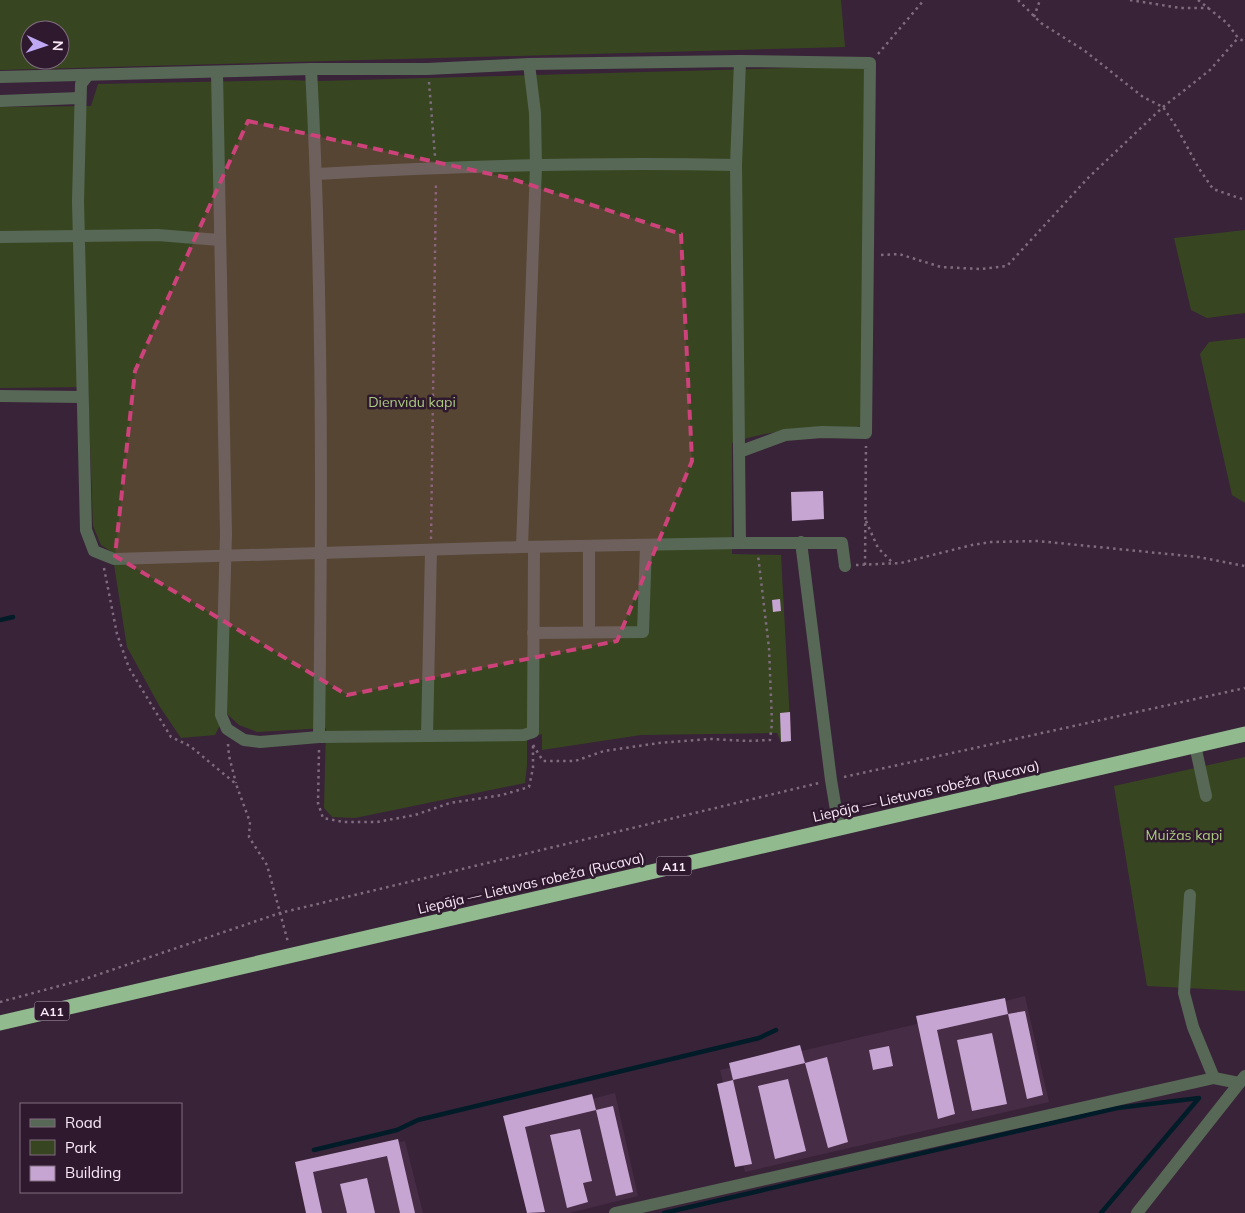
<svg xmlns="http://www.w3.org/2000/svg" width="1245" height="1213" font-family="Mulish,sans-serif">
<rect width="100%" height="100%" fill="#392338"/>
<g fill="#472c46">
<path d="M1025,996L1049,1102L745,1172L720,1070L921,1023Z"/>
<path d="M615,1093L638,1196L569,1213H533L509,1120Z"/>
<path d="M405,1141L423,1213H312L301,1162Z"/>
</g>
<g fill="#374621" fill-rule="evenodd">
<path d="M0,0H841L845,47L0,70ZM30,30H60V60H30Z"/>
<path d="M860,66L866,70L861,426C849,429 838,427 826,428C794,429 762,432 732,443V554L781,555L791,741L781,742L777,733L641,735L542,750V734L527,739V765L525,783L355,818L332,817L324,808L326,728L257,732L239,725L226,713L215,735L181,738L160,707L127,647L112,552L101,545L93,526L88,387L0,388V107L91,106L98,84L286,80L319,81Z"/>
<path d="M1245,230V313L1207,318L1191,310L1174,238Z"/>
<path d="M1245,338V503L1232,495L1200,354L1209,342Z"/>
<path d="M1245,757V991L1147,986L1114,786Z"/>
</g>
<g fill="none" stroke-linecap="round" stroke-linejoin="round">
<g stroke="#001c28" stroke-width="4.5">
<path d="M0,620L13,617"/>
<path d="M314,1150L397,1130L418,1120L759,1038L776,1030"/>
<path d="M664,1213L1117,1108L1199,1098L1101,1213"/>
</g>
</g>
<g fill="#c7a5d3">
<path d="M823,491L824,519L792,521L791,492Z"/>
<path d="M780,599L781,611L773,612L772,600Z"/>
<path d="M790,712L791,741L781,742L780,713Z"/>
<path d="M1005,998L1008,1014L937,1030L955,1114L938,1119L916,1016Z"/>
<path d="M1025,1011L1043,1095L1027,1099L1008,1014Z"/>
<path d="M992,1033L1007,1104L972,1111L957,1040Z"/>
<path d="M800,1045L805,1063L733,1080L729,1063Z"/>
<path d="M889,1046L893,1066L873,1070L869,1050Z"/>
<path d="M827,1057L848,1142L828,1148L805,1063Z"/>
<path d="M788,1079L806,1151L775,1159L758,1086Z"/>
<path d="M733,1080L752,1164L735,1167L717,1084Z"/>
<path d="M592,1094L596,1110L525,1127L545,1212L527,1213L503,1116Z"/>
<path d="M613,1106L633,1192L616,1196L596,1110Z"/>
<path d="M580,1129L592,1181L583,1183L588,1202L567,1208L550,1135Z"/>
<path d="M398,1139L415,1213H400L387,1156L313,1172L322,1213H306L295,1162Z"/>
<path d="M367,1178L375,1213H347L340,1184Z"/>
</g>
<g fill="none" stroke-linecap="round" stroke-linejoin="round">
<g stroke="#806c7f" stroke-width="2.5" stroke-dasharray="2.5 4" stroke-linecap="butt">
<path d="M1018,0L1041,23L1085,51L1143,97L1163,107L1177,128L1198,167L1213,189L1245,200"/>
<path d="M1130,0L1180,8H1209"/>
<path d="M1198,0L1227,23L1238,38L1245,42"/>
<path d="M1034,17L1040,0"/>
<path d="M878,54L924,0"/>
<path d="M429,82L435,156"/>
<path d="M881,255L899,254L941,267L980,269L1007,266L1088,178L1163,107L1210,70L1238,38"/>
<path d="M866,521L878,548L894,564"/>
<path d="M431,539L436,182"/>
<path d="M856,565L901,563L972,545L991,542L1038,541L1198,557L1245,566"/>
<path d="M865,565L866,446"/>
<path d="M104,568L117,634L129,668L171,737L190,746L236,784L250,822L249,837L267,865L288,942"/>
<path d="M228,744L229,756L236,783"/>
<path d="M533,745L543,761H575L604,751L659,743L711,739L748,741L770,740L772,723L769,648L758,555"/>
<path d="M319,750L318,803L323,818L344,822H377L415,815L450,803L502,795L529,787L533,768V746"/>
<path d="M844,777L1245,688"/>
<path d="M0,1002L85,979L280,913L819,783"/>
</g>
<g stroke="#576856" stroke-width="12">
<path d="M740,61L736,165L740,543"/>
<path d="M311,69C323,292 322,515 319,737"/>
<path d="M217,73L226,534L221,715L227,729L244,740L260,742L319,737L524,735L533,732L534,548"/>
<path d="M88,75L81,84L78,201L86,530L94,551L114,559L522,547L740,543H842L845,566"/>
<path d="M0,77L311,69H427L529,64L740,61L870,63L866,433L822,432L785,435L739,452"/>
<path d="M0,101L79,98"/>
<path d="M317,174C456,166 596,162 736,165"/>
<path d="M0,237L158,235L219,240"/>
<path d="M0,396L82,397"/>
<path d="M801,542L831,780L839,828"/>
<path d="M522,547L536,166L535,113L529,64"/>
<path d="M589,632V546"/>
<path d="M533,633L643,632L646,545"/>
<path d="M427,736L431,550"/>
<path d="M1195,745L1206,796"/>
<path d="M1190,895L1184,993L1193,1027L1214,1078"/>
<path d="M615,1213L1214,1078L1239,1083"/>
<path d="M1137,1213L1245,1076"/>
</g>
<path stroke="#91ba8f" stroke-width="15" d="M0,1023L1245,734"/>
</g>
<path fill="#cd427a" fill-opacity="0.2" stroke="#cd427a" stroke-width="4" stroke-dasharray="10 6" stroke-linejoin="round" d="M248,121L509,178L681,234L692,461L617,641L347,695L115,556L135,371Z"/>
<g text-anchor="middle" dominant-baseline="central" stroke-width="5" stroke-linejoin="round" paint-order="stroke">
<g fill="#2f192e" stroke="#bcabbb" stroke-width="1">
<rect x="656.5" y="856.5" width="35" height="19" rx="4"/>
<rect x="34.5" y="1001.5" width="35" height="19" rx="4"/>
</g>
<g font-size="12" font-weight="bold" fill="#f9e9f7">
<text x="674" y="866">A11</text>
<text x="52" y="1011">A11</text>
</g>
<g font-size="14" fill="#adcc81" stroke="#2f192e">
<text x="412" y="402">Dienvidu kapi</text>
<text x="1184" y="835">Muižas kapi</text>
</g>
<g font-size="14" fill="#f9e9f7" stroke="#2f192e">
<text transform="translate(926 791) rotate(-13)">Liepāja — Lietuvas robeža (Rucava)</text>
<text transform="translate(531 883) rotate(-13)">Liepāja — Lietuvas robeža (Rucava)</text>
</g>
</g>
<rect x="20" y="1103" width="162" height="90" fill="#2f192e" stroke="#806c7e"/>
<rect x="30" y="1119" width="25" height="8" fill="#576856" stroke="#806c7e"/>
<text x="65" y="1128" font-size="15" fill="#f9e9f7">Road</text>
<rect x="30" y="1140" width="25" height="15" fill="#374621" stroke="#806c7e"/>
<text x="65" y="1153" font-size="15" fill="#f9e9f7">Park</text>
<rect x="30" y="1166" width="25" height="15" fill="#c7a5d3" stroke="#806c7e"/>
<text x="65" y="1178" font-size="15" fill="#f9e9f7">Building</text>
<g transform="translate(45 45) rotate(93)"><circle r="24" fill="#2f192e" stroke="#806c7e"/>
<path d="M0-4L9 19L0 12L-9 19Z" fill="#bfa9f4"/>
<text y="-8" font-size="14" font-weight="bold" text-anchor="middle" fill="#f9e9f7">N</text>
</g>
</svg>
